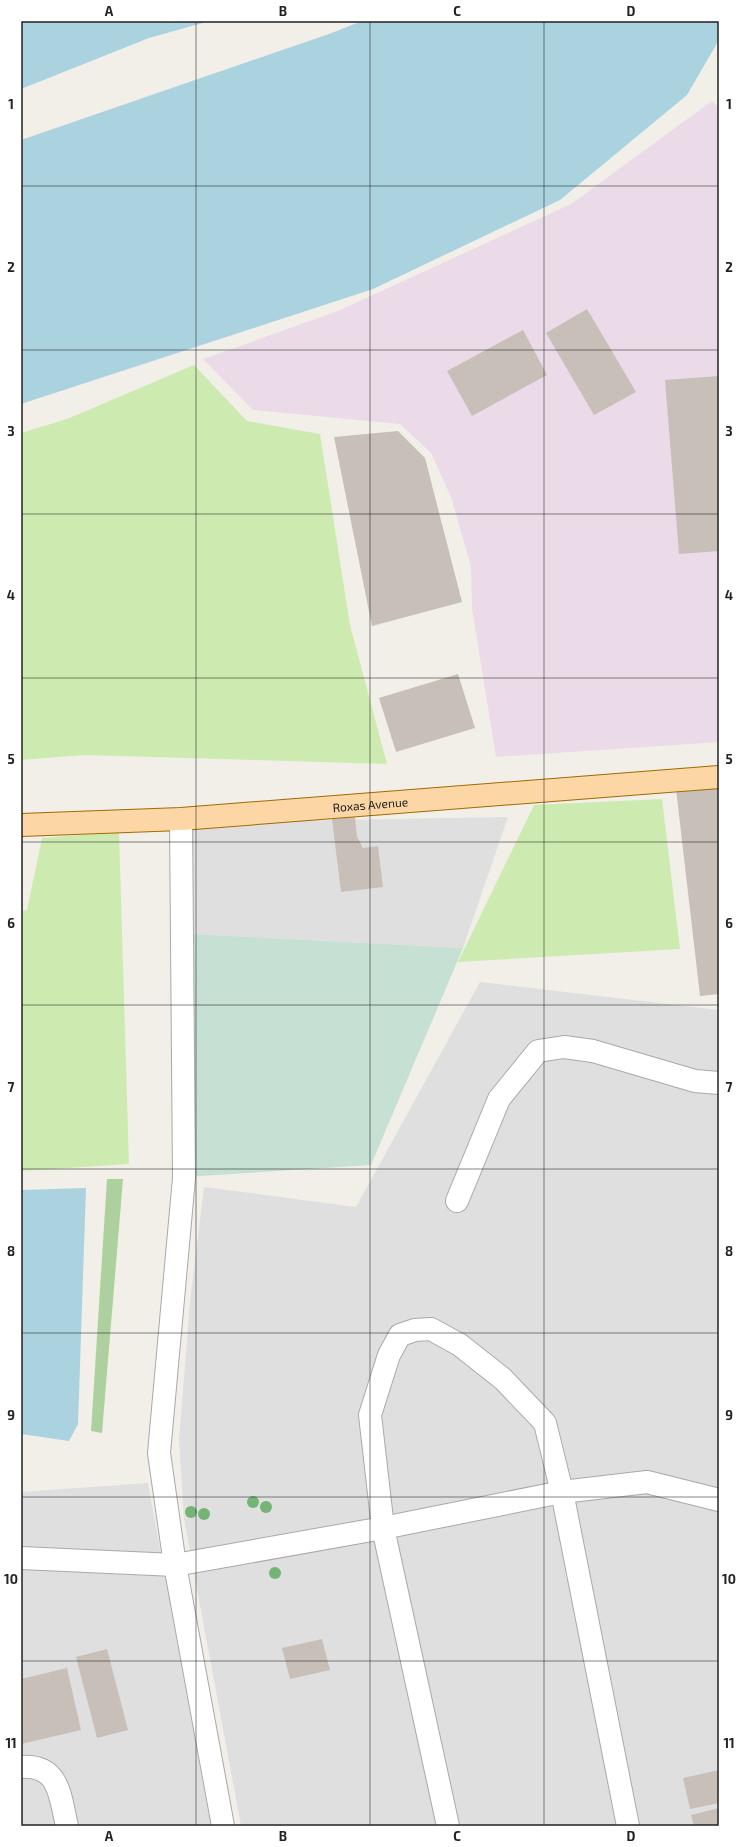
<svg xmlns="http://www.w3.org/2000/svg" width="740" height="1847" font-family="'Exo 2',sans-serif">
<rect width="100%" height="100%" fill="#f2efe9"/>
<g fill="#e0dfdf">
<path d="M508,817L463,948L191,934L171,823Z"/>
<path d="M480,982L719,1010V1826H241L184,1519L179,1440L190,1302L204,1187L356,1207Z"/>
<path d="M148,1483L211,1826H21V1492Z"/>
</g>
<path fill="#ebdbe8" d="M712,101L719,108V742L496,757L472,608L471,567L451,497L431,453L400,424L253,410L203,359L338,311L571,204Z"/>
<g fill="#cdebb0">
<path d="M194,365L247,421L320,434L350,625L387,764L84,755L21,760V433L67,419Z"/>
<path d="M662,799L680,949L458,962L534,805Z"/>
<path d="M119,832L129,1164L21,1171V911L27,910L42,838Z"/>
</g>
<path fill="#add19e" d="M107,1179H123L102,1433L91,1431Z"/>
<path fill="#c6e0d4" d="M191,934L463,948L371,1165L185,1177Z"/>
<g fill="#aad3df">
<path d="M21,21H210L149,38L21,89Z"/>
<path d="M362,21H719V40L687,95L560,200L373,289L21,404V140L329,34Z"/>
<path d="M86,1188L78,1424L69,1441L21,1434V1190Z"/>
</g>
<g fill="#c7bfb8">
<path d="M587,309L636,392L594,415L546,333Z"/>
<path d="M523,330L547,375L472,416L447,371Z"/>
<path d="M719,376V551L679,554L665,380Z"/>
<path d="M398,431L425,458L462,602L372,626L334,437Z"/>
<path d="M458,674L475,728L396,752L379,698Z"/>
<path d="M719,784V994L700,996L676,789Z"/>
<path d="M355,817L357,837L363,848L378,846L383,887L341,892L332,819Z"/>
<path d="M322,1639L330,1670L290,1679L282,1648Z"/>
<path d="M107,1649L128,1730L97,1738L76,1657Z"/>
<path d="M67,1668L81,1730L21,1744V1679Z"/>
<path d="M719,1770V1803L690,1809L683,1778Z"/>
<path d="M719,1808V1826H694L691,1815Z"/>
</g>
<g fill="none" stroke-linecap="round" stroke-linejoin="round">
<g stroke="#a9a9a9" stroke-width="24">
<g id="minor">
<path d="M181,819L184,1178L159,1453L175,1565L223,1826"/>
<path d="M457,1201L499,1099L538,1051L564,1047L593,1051L695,1081L719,1083"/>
<path d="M21,1558L175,1565L383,1528L562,1492L647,1482L719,1500"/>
<path d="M21,1767C60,1764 60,1797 67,1826"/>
<path d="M448,1826L383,1528L370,1415L389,1355L400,1335L415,1330L431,1329L460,1345L503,1379L545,1423L562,1492L628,1826"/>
</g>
</g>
<g stroke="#a06b00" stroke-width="24">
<g id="primary">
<path id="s1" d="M21,825L181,819L719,777"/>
</g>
</g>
<use href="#minor" stroke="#fff" stroke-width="22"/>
<use href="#primary" stroke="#fcd6a4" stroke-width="22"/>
</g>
<g fill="#74b475">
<circle cx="253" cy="1502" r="6"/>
<circle cx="266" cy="1507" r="6"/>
<circle cx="191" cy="1512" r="6"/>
<circle cx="204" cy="1514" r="6"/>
<circle cx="275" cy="1573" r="6"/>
</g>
<path fill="none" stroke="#222" stroke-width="1" stroke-opacity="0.55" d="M196,21V1826M370,21V1826M544,21V1826M21,186H719M21,350H719M21,514H719M21,678H719M21,842H719M21,1005H719M21,1169H719M21,1333H719M21,1497H719M21,1661H719"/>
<g text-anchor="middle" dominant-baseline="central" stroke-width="4" stroke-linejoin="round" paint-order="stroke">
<g font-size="12" fill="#222" stroke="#fff">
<text stroke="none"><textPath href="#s1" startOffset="350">Roxas Avenue</textPath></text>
</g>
</g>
<rect width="740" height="1847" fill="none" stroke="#ffffff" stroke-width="44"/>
<rect x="22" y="22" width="696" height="1803" fill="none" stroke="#222" stroke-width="1.5"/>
<g font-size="13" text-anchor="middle" font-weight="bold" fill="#222">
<text x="109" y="16">A</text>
<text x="283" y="16">B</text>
<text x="457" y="16">C</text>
<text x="631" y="16">D</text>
<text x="11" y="109">1</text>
<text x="729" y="109">1</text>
<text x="11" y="272">2</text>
<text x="729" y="272">2</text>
<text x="11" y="436">3</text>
<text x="729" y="436">3</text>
<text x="11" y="600">4</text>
<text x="729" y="600">4</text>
<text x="11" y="764">5</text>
<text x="729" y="764">5</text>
<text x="11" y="928">6</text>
<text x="729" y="928">6</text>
<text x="11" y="1092">7</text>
<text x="729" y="1092">7</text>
<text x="11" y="1256">8</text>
<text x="729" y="1256">8</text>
<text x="11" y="1420">9</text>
<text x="729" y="1420">9</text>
<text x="11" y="1584">10</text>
<text x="729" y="1584">10</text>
<text x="11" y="1748">11</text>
<text x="729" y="1748">11</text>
<text x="109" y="1841">A</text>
<text x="283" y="1841">B</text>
<text x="457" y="1841">C</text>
<text x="631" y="1841">D</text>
</g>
</svg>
